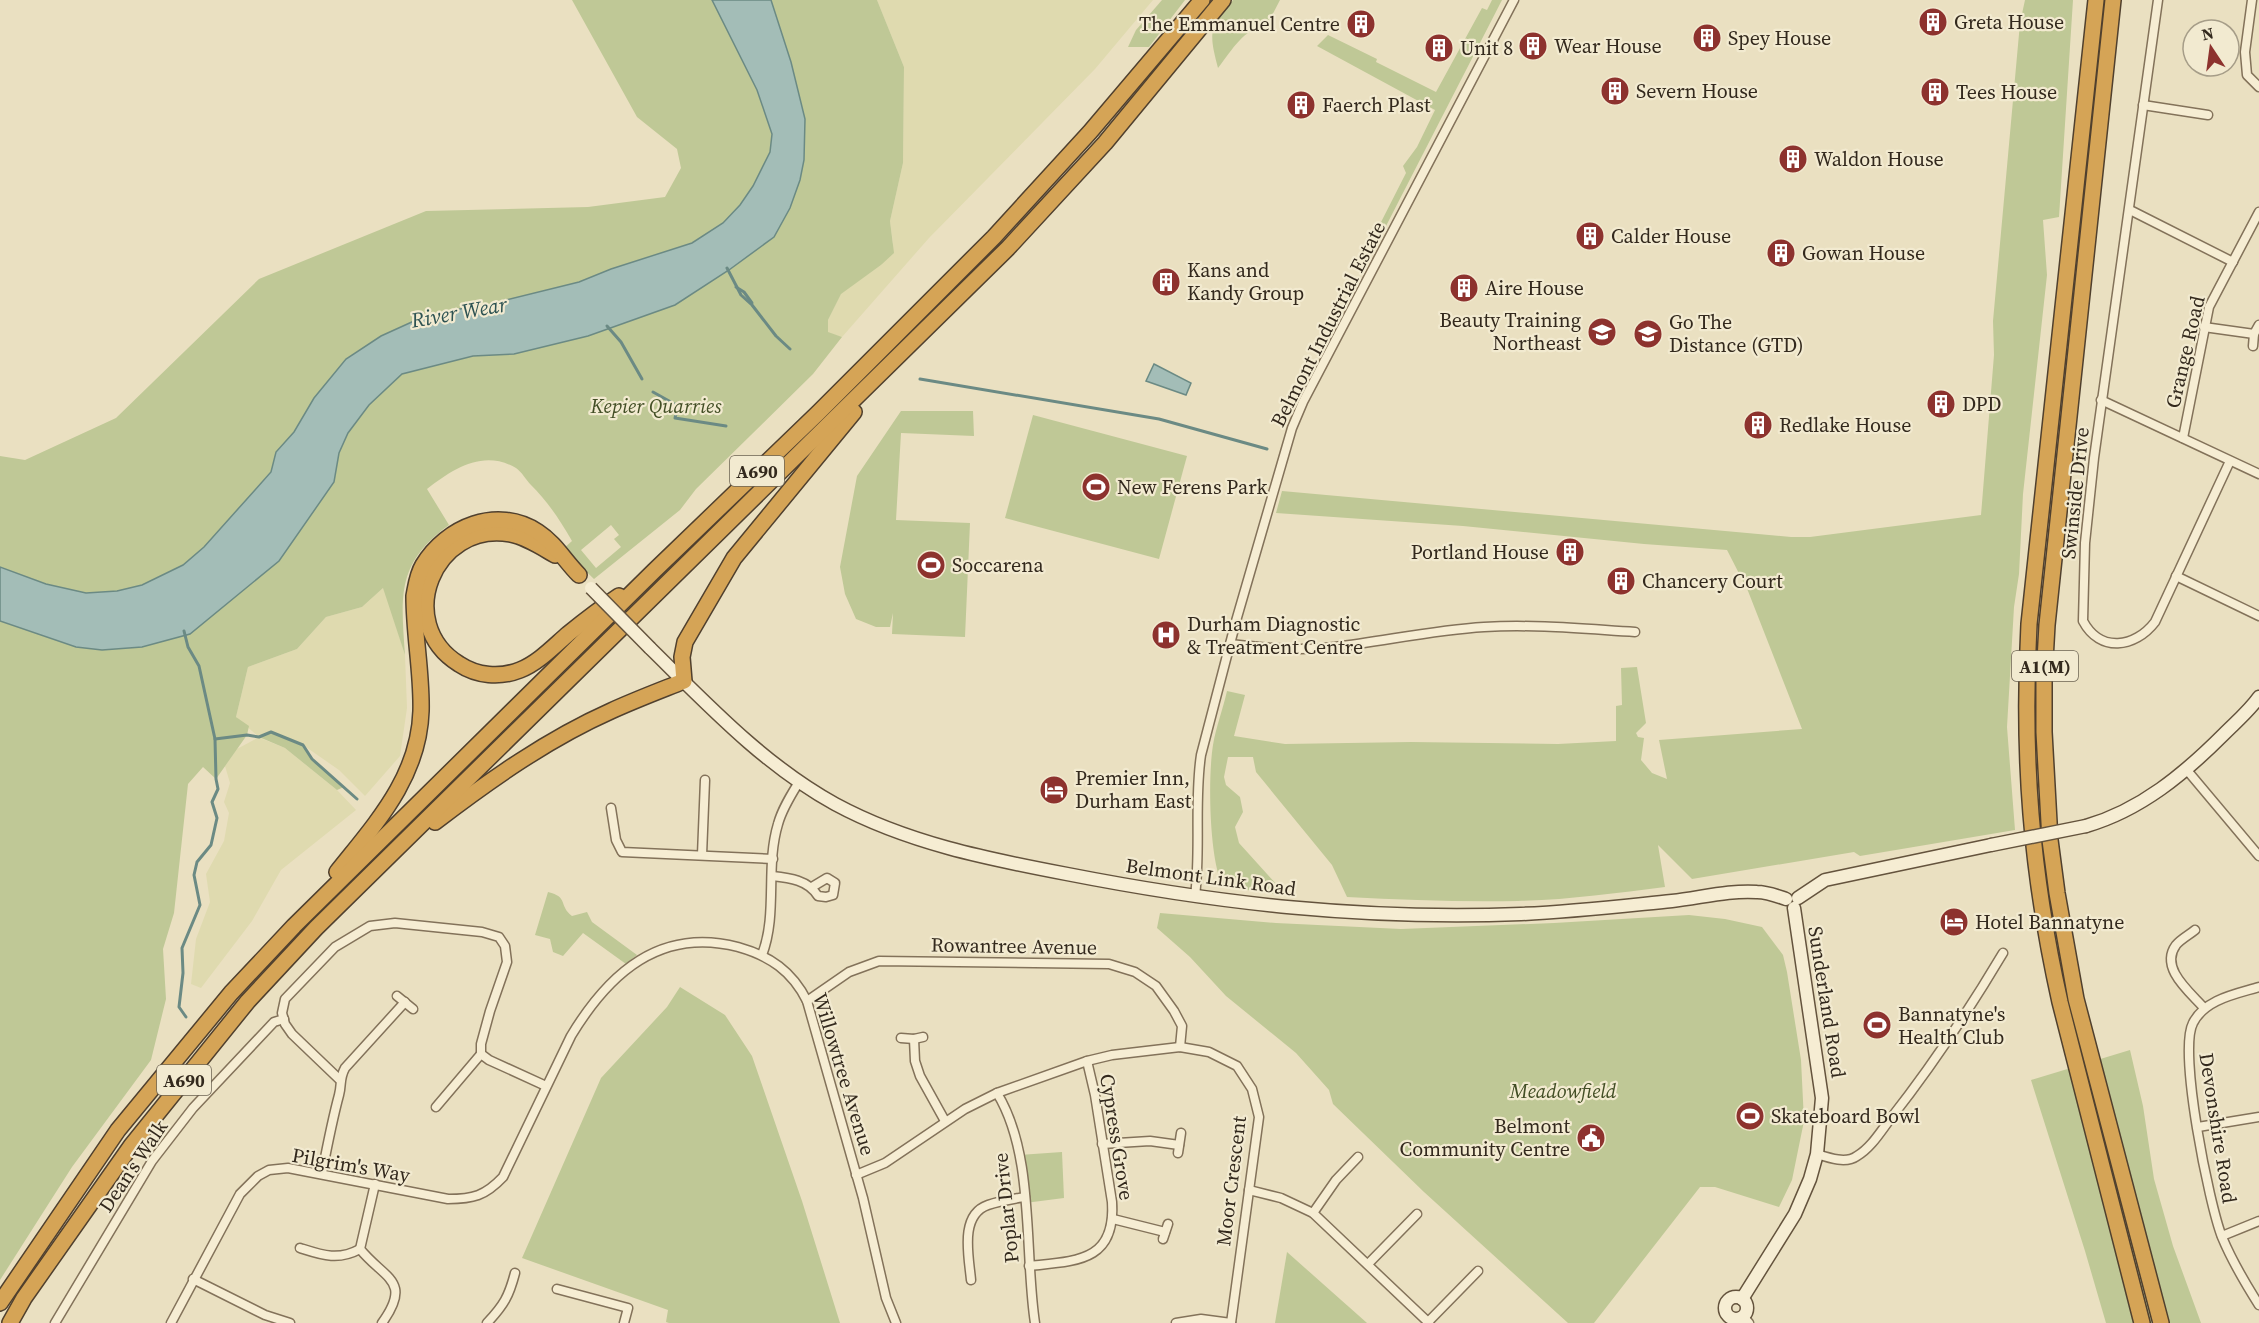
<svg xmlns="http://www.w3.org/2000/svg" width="2259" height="1323" font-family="'Source Serif 4',serif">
<rect width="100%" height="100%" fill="#eae0c1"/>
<g fill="#dfdaaf">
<path d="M877,0H1153L1095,69L929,238L842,337L828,333V320L841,293L881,265L893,243L890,221L903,163L904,67Z"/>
<path d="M384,587L405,655L407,708L400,756L365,796L339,770L303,745L260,738L285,748L337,790L356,810L281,870L252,921L201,988L191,984L196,939L210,902L206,874L224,841L229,813L224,802L230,783L225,766L237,749L259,737L236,717L248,667L297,649L326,617L362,607Z"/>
</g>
<g fill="#bfc896" fill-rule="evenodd">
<path d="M572,0H712L757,90L772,134L770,152L753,186L740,205L723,223L692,243L611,269L579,282L498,302L483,308H465L425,316L381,336L346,359L314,398L294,432L276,452L271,472L204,547L183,565L142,585L117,591L86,593L46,584L0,567V456L25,460L116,418L259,279L426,211L588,207L665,197L681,168L677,149L637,117Z"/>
<path d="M771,0H877L904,67L903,163L890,221L894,253L881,265L841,294L828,320V332L842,337L813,374L696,489L680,510L594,579L563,549L572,541C560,520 548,502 531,485C526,480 522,472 516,468C483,449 453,469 427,489L449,525C396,563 401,596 405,655L383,588L362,607L326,617L297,649L248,667L236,717L249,726L247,735L216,779L203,767L188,784L174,913L163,949L166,999L151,1060L72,1167L0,1280V621L76,647L102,650L142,647L279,561L334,482L339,453L348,433L369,405L402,374L473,356L514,354L588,336L675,305L729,270L774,237L791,62ZM611,525L619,535L614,539L621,547L596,568L581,550Z"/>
<path d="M1162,0H1185L1149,47H1128L1136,30Z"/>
<path d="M1233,0H1280L1267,25C1243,29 1233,49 1218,68C1208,30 1210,29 1233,0Z"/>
<path d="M1492,0H1502L1386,226L1378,228L1406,173L1403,166L1417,147L1435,110L1317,46L1328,35L1377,59L1376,62L1436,92L1482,8L1487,10Z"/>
<path d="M2025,0H2073L2059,217L2043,220L2047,275L2023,494L2019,574L2014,607L2007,727L2015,830L1860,856L1854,852L1692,879L1658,845L1665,887C1616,893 1567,900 1518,901C1461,902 1404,900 1347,897L1332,865L1256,772L1253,757H1228L1224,777L1226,785L1240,797L1243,812L1235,827L1239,843L1287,896L1234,888L1221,882C1209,852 1208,776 1213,745C1216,727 1223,709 1227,691L1245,695L1234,736L1285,744L1411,742L1558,744L1616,741V706L1622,705L1621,668L1637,667L1646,723L1636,733L1638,737L1644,738L1641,760L1652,773L1667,779L1659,740L1802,729L1748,591L1727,550L1644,544L1463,526L1276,513L1282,491L1791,537H1810L1981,515L1994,355L1993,321L2020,23Z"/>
<path d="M901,411H973L974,436L901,433L896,520L970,523L965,637L892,634L893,613L890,627H876L856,619L845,594L840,567L857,476Z"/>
<path d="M1033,415L1187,456L1159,559L1005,518Z"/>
<path d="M271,732L303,745L312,759L344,787L337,790L285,748L259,737Z"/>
<path d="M548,892C569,897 558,905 572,916L587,912L592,922L637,955L626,964L583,933L563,956L553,952L550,939L535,935Z"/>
<path d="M1160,913L1276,923L1401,929L1554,923L1689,915L1725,919L1762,927L1783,955L1787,972L1801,1060L1804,1121L1792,1180L1779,1207L1715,1187H1700L1594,1323H1568L1424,1192L1333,1104L1329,1090L1296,1053L1226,996L1190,957L1157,928Z"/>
<path d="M680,987L725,1015L752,1056L802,1201L840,1323H669L666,1322L668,1310L522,1258L601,1078L667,1007Z"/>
<path d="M2130,1050L2143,1106L2154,1179L2173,1246L2201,1323H2106L2085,1251L2031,1080Z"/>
<path d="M1062,1152L1064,1198L1025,1203L1019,1155Z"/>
<path d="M1287,1252L1367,1323H1275Z"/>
</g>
<g fill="#a3bdb7" stroke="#6b8a84" stroke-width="1.5">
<path d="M712,0H771L791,62L805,119L804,160L800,180L790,208L774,237L729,270L675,305L588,336L514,354L473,356L402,374L369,405L348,433L339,453L334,482L279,561L190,634L142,647L102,650L76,647L0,621V567L46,584L86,593L117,591L142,585L183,565L204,547L271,472L276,452L294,432L314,398L346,359L381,336L425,316L465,308H483L498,302L579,282L611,269L692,243L723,223L740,205L753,186L770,152L772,134L757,90Z"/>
<path d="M1154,364L1191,383L1186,395L1146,381Z"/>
</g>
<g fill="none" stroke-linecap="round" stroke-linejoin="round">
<g stroke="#6b8a84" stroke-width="3">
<path d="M727,268L741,295L752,305L776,336L790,349"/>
<path d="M736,287L744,292L752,303"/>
<path d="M607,326L621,342L642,379"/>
<path d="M920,379L1159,419L1267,449"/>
<path d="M653,392L678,406L675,418L726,426"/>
<path d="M184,631L188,647L199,666L215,739L216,779L218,789L212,802L217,818L211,845L197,862L194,875L200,905L182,948L183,973L179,1007L186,1017"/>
<path d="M215,739L247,735L259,737L271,732L303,745L312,759L357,799"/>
</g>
<g stroke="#83725a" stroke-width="11">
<g id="street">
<path d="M2158,0L2094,458L2085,543L2083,621C2100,653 2135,648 2155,622L2230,461"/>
<path d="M2252,0L2245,52L2247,75L2259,87"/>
<path d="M2143,105L2208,115"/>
<path d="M2130,210L2233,262"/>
<path d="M2204,327L2254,334"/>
<path d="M2253,346L2254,334L2259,325"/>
<path d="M2101,400L2259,474"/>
<path d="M2183,438L2209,307L2259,212"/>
<path d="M2176,576L2259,616"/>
<path d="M1230,644C1265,648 1300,651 1335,647C1385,641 1434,630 1484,627C1535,624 1585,629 1635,632"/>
<path d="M2186,769L2259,856"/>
<path d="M611,808L616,840L622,852L773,859"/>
<path d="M702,855L705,780"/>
<path d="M772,876C790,878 808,880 818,896L826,897L833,895L835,883L827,878L812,887"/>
<path d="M1195,896C1201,849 1194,801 1201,755L1236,621L1292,428L1303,402L1514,0"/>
<path d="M2195,930C2189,935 2181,939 2176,945C2159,968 2190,992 2204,1008"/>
<path d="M762,955C778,913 765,867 778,824C782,809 791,795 799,782"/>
<path d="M2259,987C2236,994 2205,999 2193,1023C2178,1051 2209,1204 2222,1237C2232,1261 2245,1283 2259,1305"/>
<path d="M397,996L413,1009"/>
<path d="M807,1001L849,972L879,961L1109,964L1135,972L1156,986L1174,1011L1182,1026L1180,1047"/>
<path d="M901,1038L914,1039L923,1037"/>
<path d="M914,1039L915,1061L920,1076L945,1121"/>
<path d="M339,1079L292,1034L285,1024L282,1013L285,999L335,947L370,926L395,923L482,932L499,937L505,946L507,962L490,1011L481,1044V1054L489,1060L546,1086"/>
<path d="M997,1093C1035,1155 1024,1251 1035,1323"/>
<path d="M436,1107L481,1054"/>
<path d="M2198,1127L2259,1117"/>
<path d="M1102,1144L1150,1141L1179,1145"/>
<path d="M1178,1153L1181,1133"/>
<path d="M1817,1154C1829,1158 1846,1164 1857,1156C1871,1148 1881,1131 1891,1118C1932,1066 1969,1010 2003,953"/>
<path d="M322,1173C327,1147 332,1121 339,1095C342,1084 339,1079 345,1068L405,1002"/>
<path d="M856,1175L885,1163L965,1109L997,1093L1087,1061L1112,1055L1180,1047L1209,1052L1237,1066L1252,1089L1259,1117L1231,1323"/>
<path d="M375,1184L360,1249C384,1279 413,1280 382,1323"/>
<path d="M1249,1190L1281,1198L1313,1213L1429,1323"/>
<path d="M1313,1213L1336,1180L1358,1157"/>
<path d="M1113,1219L1165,1232"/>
<path d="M2222,1236L2259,1221"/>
<path d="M1163,1239L1168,1224"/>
<path d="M300,1248C322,1255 338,1261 360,1249"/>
<path d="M1368,1264L1417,1214"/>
<path d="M1029,1266C1076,1261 1116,1262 1112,1202L1095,1095L1087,1061"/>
<path d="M193,1279L265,1315L290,1323"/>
<path d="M971,1280C969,1257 959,1215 988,1205C1000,1201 1013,1199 1025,1197"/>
<path d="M557,1289L628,1308L624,1323"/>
<path d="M1744,1317L1749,1323"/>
<path d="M1428,1322L1478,1271"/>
<path d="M55,1323L152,1161L193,1108L274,1022L284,1019"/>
<path d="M171,1323L240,1194L258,1176L269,1170L288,1168L448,1199C473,1199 485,1196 503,1177L571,1036C609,973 660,927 738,947C770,956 792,971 807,1001L863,1198L886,1298L896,1323"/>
<path d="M487,1323C504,1305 509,1296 515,1273"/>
<path d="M1176,1323L1201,1319L1231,1323"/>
</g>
</g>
<g stroke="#64533d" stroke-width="15">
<g id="secondary">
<path d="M650,648C707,704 764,765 835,804C907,843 988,859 1067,874C1220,904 1365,920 1521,914C1571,912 1622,906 1672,901C1700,898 1729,890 1757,892C1767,892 1777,896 1786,899"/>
<path d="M2086,826C2141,810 2184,774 2224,734C2236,722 2249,711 2259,697"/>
<path d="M1798,898L1825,880L1991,845"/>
<circle cx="1736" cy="1308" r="11"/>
<path d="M1742,1299L1795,1214L1810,1179L1817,1154L1822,1098L1794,908"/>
</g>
</g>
<g stroke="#50402e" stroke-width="18">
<g id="highway">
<path d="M2096,0L2029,624C2022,757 2031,872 2060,1002L2142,1323"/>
<path d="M2113,0L2047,625L2044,678V732L2050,840L2057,893L2076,999L2161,1323"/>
<path d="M555,555C541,547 526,537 510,534C434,521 393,623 459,664C477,676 500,678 520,670C538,663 553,647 568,634C584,621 601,608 619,596"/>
<path d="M435,822C490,780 548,739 611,711C635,700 659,691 684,681L682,657L685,642L734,558L854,412"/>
<path d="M337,872C376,823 419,777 421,711C422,673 414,635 414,596C416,586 417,575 423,565C446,527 497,505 538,532C555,543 565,561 579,575"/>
<path d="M0,1303L118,1130L231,993L294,926L654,571L818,413L994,237L1090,132L1202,0"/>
<path d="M10,1323L24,1298L131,1146L248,1001L316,928L1008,248L1105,143L1223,0"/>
</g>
</g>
<use href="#street" stroke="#f6edd3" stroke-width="8"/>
<use href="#secondary" stroke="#f6edd3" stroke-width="12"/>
<use href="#highway" stroke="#d5a456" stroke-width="15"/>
<g stroke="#64533d" stroke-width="15" stroke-linecap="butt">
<g id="secondary-bridge">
<path d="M591,588L650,648"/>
<path d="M1991,845L2086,826"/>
</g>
</g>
<use href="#secondary-bridge" stroke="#f6edd3" stroke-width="12"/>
</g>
<defs>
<g id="building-disc" transform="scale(1.5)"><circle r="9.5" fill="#8d322e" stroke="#f2ead0"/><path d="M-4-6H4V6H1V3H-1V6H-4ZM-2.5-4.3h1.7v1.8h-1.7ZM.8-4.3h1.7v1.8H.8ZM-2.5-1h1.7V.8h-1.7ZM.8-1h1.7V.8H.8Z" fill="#fff"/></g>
<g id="university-disc" transform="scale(1.5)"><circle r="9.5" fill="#8d322e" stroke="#f2ead0"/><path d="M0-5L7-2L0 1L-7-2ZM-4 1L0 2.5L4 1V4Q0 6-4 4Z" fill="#fff"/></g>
<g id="stadium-disc" transform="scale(1.5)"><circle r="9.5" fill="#8d322e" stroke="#f2ead0"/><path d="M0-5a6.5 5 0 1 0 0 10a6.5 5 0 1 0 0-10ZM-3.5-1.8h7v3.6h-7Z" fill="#fff"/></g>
<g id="hospital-disc" transform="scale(1.5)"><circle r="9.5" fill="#8d322e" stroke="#f2ead0"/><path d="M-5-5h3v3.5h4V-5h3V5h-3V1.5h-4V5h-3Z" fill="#fff"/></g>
<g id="hotel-disc" transform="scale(1.5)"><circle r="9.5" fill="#8d322e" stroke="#f2ead0"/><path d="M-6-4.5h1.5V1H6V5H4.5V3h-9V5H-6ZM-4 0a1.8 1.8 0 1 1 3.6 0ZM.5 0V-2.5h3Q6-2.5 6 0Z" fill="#fff"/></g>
<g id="civic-disc" transform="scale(1.5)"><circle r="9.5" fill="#8d322e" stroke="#f2ead0"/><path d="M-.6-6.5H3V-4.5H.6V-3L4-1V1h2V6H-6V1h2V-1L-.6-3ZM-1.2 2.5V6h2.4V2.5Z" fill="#fff"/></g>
</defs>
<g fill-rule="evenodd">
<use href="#building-disc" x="1933" y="22"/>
<use href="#building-disc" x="1361" y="24"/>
<use href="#building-disc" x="1707" y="38"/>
<use href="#building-disc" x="1533" y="46"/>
<use href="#building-disc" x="1439" y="48"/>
<use href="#building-disc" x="1615" y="91"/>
<use href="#building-disc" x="1935" y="92"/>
<use href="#building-disc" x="1301" y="105"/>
<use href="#building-disc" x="1793" y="159"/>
<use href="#building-disc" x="1590" y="236"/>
<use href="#building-disc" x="1781" y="253"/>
<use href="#building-disc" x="1166" y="282"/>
<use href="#building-disc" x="1464" y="288"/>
<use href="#university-disc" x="1602" y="332"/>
<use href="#university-disc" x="1648" y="334"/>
<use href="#building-disc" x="1941" y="404"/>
<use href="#building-disc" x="1758" y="425"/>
<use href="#stadium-disc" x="1096" y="487"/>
<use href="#building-disc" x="1570" y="552"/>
<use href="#stadium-disc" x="931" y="565"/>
<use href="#building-disc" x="1621" y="581"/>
<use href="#hospital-disc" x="1166" y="635"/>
<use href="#hotel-disc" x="1054" y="790"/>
<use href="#hotel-disc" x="1954" y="922"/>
<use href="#stadium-disc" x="1877" y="1025"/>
<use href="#stadium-disc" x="1750" y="1116"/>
<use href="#civic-disc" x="1591" y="1138"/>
</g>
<g text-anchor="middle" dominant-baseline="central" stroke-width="4.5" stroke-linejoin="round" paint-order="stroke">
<g fill="#f2ead0" stroke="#6c6353" stroke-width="1.5">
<rect x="730" y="456" width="54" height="30" rx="4.5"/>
<rect x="2012" y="651" width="66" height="30" rx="4.5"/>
<rect x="157" y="1065" width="54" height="30" rx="4.5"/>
</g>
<g font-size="18" font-weight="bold" fill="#33291d">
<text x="757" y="471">A690</text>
<text x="2045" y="666">A1(M)</text>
<text x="184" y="1080">A690</text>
</g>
<g font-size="20" fill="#33291d" stroke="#f2ead0" text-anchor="start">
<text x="1954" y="22">Greta House</text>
<text x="1340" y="24" text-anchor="end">The Emmanuel Centre</text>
<text x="1728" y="38">Spey House</text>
<text x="1554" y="46">Wear House</text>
<text x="1460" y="48">Unit 8</text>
<text x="1636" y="91">Severn House</text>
<text x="1956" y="92">Tees House</text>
<text x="1322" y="105">Faerch Plast</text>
<text x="1814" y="159">Waldon House</text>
<text x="1611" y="236">Calder House</text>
<text x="1802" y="253">Gowan House</text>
<text x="1187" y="270">Kans and<tspan x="1187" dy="23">Kandy Group</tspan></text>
<text x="1485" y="288">Aire House</text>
<text x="1581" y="320" text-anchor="end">Beauty Training<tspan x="1581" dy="23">Northeast</tspan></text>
<text x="1669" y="322">Go The<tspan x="1669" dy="23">Distance (GTD)</tspan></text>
<text x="1962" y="404">DPD</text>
<text x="1779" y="425">Redlake House</text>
<text x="1117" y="487">New Ferens Park</text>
<text x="1549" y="552" text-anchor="end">Portland House</text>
<text x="952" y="565">Soccarena</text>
<text x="1642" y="581">Chancery Court</text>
<text x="1187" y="624">Durham Diagnostic<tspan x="1187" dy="23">&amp; Treatment Centre</tspan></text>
<text x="1075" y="778">Premier Inn,<tspan x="1075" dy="23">Durham East</tspan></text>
<text x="1975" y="922">Hotel Bannatyne</text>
<text x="1898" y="1014">Bannatyne's<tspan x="1898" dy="23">Health Club</tspan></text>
<text x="1771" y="1116">Skateboard Bowl</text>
<text x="1570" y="1126" text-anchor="end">Belmont<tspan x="1570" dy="23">Community Centre</tspan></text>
</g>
<g font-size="20" fill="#33291d" stroke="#f2ead0">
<text transform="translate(1328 324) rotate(-63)">Belmont Industrial Estate</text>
<text transform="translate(2185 352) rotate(-77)">Grange Road</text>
<text transform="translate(2075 493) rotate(-84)">Swinside Drive</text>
<text transform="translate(1211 877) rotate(8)">Belmont Link Road</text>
<text transform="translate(1014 946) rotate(1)">Rowantree Avenue</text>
<text transform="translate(1827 1002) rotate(81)">Sunderland Road</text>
<text transform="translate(844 1074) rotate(73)">Willowtree Avenue</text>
<text transform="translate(2218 1128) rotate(81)">Devonshire Road</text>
<text transform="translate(1117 1137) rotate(81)">Cypress Grove</text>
<text transform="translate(351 1165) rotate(10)">Pilgrim's Way</text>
<text transform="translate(133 1166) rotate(-56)">Dean's Walk</text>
<text transform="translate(1231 1181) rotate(-83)">Moor Crescent</text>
<text transform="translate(1006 1208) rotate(-96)">Poplar Drive</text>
</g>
<g font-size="20" font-style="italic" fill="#424e25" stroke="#f2ead0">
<text x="656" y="406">Kepier Quarries</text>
<text x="1563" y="1091">Meadowfield</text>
</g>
<g font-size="21" font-style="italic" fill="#2d5252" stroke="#f2ead0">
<text transform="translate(459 312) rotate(-10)">River Wear</text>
</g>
</g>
<g transform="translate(2211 48) rotate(347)"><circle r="28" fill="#f2ead0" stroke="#a69d88" stroke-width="1.5"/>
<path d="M0-4.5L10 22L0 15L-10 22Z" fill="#8d322e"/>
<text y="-9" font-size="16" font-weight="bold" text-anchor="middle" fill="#33291d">N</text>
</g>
</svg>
